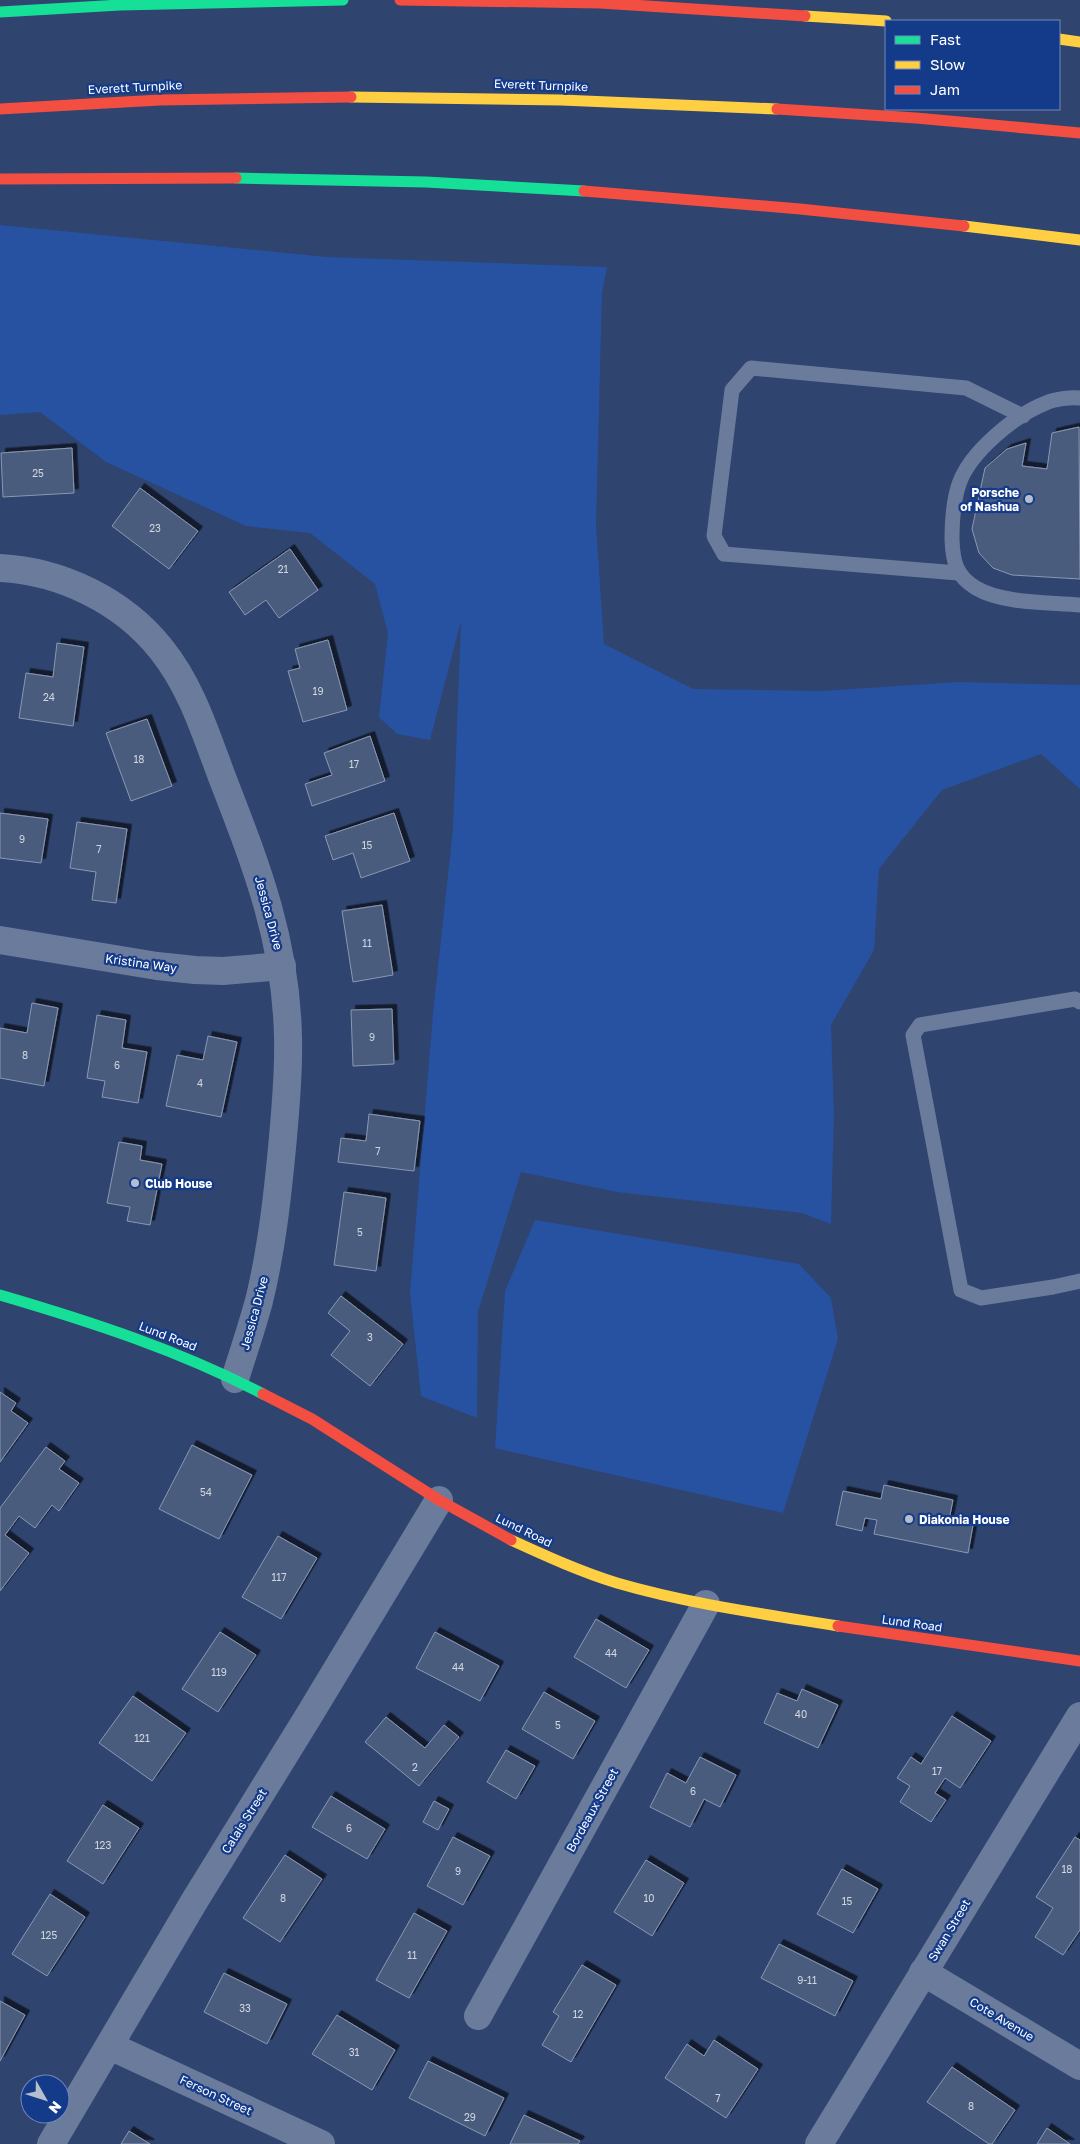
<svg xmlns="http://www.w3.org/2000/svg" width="1080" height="2144" font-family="'Golos Text',sans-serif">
<defs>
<filter id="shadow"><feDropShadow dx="4.5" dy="-4.5" stdDeviation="0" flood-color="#0009"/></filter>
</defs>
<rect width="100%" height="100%" fill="#2f446f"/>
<g fill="#2751a1">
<path d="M0,225L327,257L607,267L602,293L596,525L604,644L693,689L821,691L959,682L1080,685V789L1041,754L942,790L879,869L874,950L831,1025L834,1115L831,1224L802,1213L617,1192L521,1172L478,1312L477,1418L421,1396L410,1293L433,1013L453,829L461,621L430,740L397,734L379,717L388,633L375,584L310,533L246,526L106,462L40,412L0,415Z"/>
<path d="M535,1220L799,1264L831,1298L838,1339L783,1513L495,1448L505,1291Z"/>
</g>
<g fill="#4a5b7e" stroke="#8a98b2" filter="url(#shadow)">
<path d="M1079,427L1080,579L1012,575L993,568L979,553L972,529L985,468L1007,449L1026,443L1022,466L1047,469L1052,433Z"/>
<path d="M72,448L74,493L3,497L1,453Z"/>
<path d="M140,488L198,531L169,569L112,526Z"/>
<path d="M290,549L318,590L279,618L266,600L245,615L229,592Z"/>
<path d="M328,640L347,710L303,722L288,671L300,668L295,649Z"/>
<path d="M57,643L84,647L73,726L19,718L26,673L53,677Z"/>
<path d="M147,719L172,786L131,801L106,733Z"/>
<path d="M370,736L385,781L312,806L305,784L332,775L324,753Z"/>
<path d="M0,813L48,819L41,863L0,858Z"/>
<path d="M394,813L410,861L361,878L353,853L333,860L325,836Z"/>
<path d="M77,822L127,829L116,903L92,900L96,872L70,868Z"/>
<path d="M382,905L393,975L353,982L342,911Z"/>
<path d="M32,1003L58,1008L44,1086L0,1078V1028L27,1033Z"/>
<path d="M392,1009L394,1064L353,1066L351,1010Z"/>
<path d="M97,1015L126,1020L122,1048L147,1052L138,1103L102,1097L105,1081L87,1078Z"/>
<path d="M208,1036L237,1042L221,1117L166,1106L177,1055L203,1060Z"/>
<path d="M369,1114L420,1121L414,1171L338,1162L341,1138L366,1141Z"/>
<path d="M119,1142L142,1146L140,1160L162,1164L150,1225L127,1221L130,1207L107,1203Z"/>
<path d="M344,1192L386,1198L376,1271L334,1265Z"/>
<path d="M341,1296L403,1344L370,1386L331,1355L350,1331L328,1313Z"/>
<path d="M0,1392L16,1403L11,1411L28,1423L0,1462Z"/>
<path d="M192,1445L252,1475L219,1539L159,1509Z"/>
<path d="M46,1447L65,1461L59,1469L79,1483L59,1511L52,1505L35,1528L19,1516L5,1535L29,1553L0,1591V1508Z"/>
<path d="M884,1485L953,1500L949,1520L973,1525L968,1553L874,1534L877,1520L865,1518L862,1531L836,1525L843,1491L881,1499Z"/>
<path d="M278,1536L317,1558L281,1619L242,1597Z"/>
<path d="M596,1619L649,1650L626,1688L574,1657Z"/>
<path d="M220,1632L256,1655L218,1712L182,1689Z"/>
<path d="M435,1632L499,1666L480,1701L416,1668Z"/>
<path d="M802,1689L838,1705L818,1748L764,1723L777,1693L797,1701Z"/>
<path d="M544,1692L595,1721L573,1759L522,1729Z"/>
<path d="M133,1696L186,1733L152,1781L99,1743Z"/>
<path d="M952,1716L991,1741L960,1788L945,1778L935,1793L946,1800L931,1822L900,1802L910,1786L897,1778L911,1757L921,1764Z"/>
<path d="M386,1717L425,1748L444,1725L459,1737L419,1786L365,1742Z"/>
<path d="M506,1750L535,1766L516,1799L487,1782Z"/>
<path d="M700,1757L736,1775L720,1807L704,1799L690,1827L650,1807L667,1773L686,1783Z"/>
<path d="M331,1796L385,1829L367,1859L312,1827Z"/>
<path d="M434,1801L449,1809L438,1830L423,1822Z"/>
<path d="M103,1805L139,1828L103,1884L67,1861Z"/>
<path d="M453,1837L490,1856L463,1905L427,1886Z"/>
<path d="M1075,1837L1080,1840V1930L1063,1955L1035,1937L1053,1908L1036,1897Z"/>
<path d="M285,1855L322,1879L280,1942L243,1918Z"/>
<path d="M646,1860L684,1883L652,1936L614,1912Z"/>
<path d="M842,1869L878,1889L853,1933L817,1914Z"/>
<path d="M50,1894L85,1917L47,1976L12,1954Z"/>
<path d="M414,1913L447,1931L409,1998L376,1980Z"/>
<path d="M779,1944L853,1981L835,2016L761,1978Z"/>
<path d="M582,1965L616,1985L571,2062L542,2045L559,2016L553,2012Z"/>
<path d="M224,1973L287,2004L267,2044L204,2012Z"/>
<path d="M0,2001L25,2015L0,2061Z"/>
<path d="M337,2015L395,2050L372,2090L312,2054Z"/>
<path d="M714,2040L758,2069L726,2118L665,2078L687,2044L704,2056Z"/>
<path d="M428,2061L504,2098L485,2136L409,2098Z"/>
<path d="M952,2067L1015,2110L992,2144H989L927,2102Z"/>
<path d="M524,2115L580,2141L578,2144H510Z"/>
<path d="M1047,2128L1070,2144H1037Z"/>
<path d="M129,2131L150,2144H121Z"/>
</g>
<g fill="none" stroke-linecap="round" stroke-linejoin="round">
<g stroke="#6b7b9c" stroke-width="15">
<path d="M1080,398C1070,397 1055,399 1046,403C1015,415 970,452 959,484C953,502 952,522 952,540C953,562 956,576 976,588C1003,604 1049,602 1080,605"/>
<path d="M958,573L724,554L714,536L732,390L751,368L966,388L1023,416"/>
<path d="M1080,1002L1075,999L920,1025L913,1035L961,1290L981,1298L1053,1287L1080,1281"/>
</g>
<g stroke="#6b7b9c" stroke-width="28">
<path d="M0,568C61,571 123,601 161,649C191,686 205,732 222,777C256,865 286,940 288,1037C289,1071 286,1104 283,1137C278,1192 272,1248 259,1301C252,1327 243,1353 235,1379"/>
<path d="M0,940L157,966L195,970L223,971L282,966"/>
<path d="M923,1972L1080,2066"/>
<path d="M478,2016L706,1604"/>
<path d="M110,2046L321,2144"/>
<path d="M51,2144L195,1900L308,1717L439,1500"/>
<path d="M819,2144L1080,1716"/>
</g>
<g stroke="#16e098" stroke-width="11">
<path d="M0,12L120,5L343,0"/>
<path d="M236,178L426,182L584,191"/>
<path d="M0,1295C92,1322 178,1350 263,1394"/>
</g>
<g stroke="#ffcf43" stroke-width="11">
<path d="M805,16L886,21"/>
<path d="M1059,39L1080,42"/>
<path d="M351,97L561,100L777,109"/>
<path d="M964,226L1080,240"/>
<path d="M511,1540C546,1556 581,1572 617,1583C689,1604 764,1614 838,1626"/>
</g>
<g stroke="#f24e42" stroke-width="11">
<path d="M400,0L600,3L805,16"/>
<path d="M0,109L160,100L351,97"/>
<path d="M777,109L916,118L1080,133"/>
<path d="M0,179L236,178"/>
<path d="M584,191L800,209L964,226"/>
<path d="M263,1394L312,1419L439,1500L511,1540"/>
<path d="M838,1626L1080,1661"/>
</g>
</g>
<g fill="#b6becd" stroke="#143b8a" stroke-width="2">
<circle cx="1029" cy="499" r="5"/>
<circle cx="135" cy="1183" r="5"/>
<circle cx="909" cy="1519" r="5"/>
</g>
<g text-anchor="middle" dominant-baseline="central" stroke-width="4.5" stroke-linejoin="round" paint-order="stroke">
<g font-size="10" fill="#d2d6df">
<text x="38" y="473">25</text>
<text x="155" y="528">23</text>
<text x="283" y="569">21</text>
<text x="318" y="691">19</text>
<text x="49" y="697">24</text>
<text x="139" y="759">18</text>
<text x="354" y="764">17</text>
<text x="22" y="839">9</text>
<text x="367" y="845">15</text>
<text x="99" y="849">7</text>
<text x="367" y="943">11</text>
<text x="372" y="1037">9</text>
<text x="25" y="1055">8</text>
<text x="117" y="1065">6</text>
<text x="200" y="1083">4</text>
<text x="378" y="1151">7</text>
<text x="360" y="1232">5</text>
<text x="370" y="1337">3</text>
<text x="206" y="1492">54</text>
<text x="279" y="1577">117</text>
<text x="611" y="1653">44</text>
<text x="458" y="1667">44</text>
<text x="219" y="1672">119</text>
<text x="801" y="1714">40</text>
<text x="558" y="1725">5</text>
<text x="142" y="1738">121</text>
<text x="415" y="1767">2</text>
<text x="937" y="1771">17</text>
<text x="693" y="1791">6</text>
<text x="349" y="1828">6</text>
<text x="103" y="1845">123</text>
<text x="1067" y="1869">18</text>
<text x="458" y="1871">9</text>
<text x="283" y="1898">8</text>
<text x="649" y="1898">10</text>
<text x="847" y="1901">15</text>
<text x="49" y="1935">125</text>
<text x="412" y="1955">11</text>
<text x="807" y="1980">9-11</text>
<text x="245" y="2008">33</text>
<text x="578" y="2014">12</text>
<text x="354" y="2052">31</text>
<text x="718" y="2098">7</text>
<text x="971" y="2106">8</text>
<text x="470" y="2117">29</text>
</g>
<g font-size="12" fill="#fff" stroke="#143b8a">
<text transform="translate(541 85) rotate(2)">Everett Turnpike</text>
<text transform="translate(135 87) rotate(-3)">Everett Turnpike</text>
<text transform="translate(269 913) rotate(75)">Jessica Drive</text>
<text transform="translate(141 963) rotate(8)">Kristina Way</text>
<text transform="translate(254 1313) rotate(-75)">Jessica Drive</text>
<text transform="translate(168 1336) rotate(21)">Lund Road</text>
<text transform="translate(524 1530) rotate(26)">Lund Road</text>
<text transform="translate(912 1623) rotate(8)">Lund Road</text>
<text transform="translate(592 1810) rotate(-61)">Bordeaux Street</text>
<text transform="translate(244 1821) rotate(-58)">Calais Street</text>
<text transform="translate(949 1930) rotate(-59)">Swan Street</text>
<text transform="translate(1002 2019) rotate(31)">Cote Avenue</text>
<text transform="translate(216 2095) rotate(25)">Ferson Street</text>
</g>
<g font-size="12" font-weight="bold" fill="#fff" stroke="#143b8a" text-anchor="start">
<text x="1019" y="492" text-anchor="end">Porsche<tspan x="1019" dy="14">of Nashua</tspan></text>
<text x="145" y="1183">Club House</text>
<text x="919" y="1519">Diakonia House</text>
</g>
</g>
<rect x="885" y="20" width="175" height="90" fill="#143b8a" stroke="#7289b9"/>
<rect x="895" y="36" width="25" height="8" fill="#16e098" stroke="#7289b9"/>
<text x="930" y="45" font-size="15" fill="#ffffff">Fast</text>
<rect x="895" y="61" width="25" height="8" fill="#ffcf43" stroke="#7289b9"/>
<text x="930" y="70" font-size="15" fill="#ffffff">Slow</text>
<rect x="895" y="86" width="25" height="8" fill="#f24e42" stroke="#7289b9"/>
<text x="930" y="95" font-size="15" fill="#ffffff">Jam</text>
<g transform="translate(45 2099) rotate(129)"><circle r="24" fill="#143b8a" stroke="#7289b9"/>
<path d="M0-4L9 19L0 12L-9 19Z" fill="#b6becd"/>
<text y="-8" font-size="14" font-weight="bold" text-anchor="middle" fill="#ffffff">N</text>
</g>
</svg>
